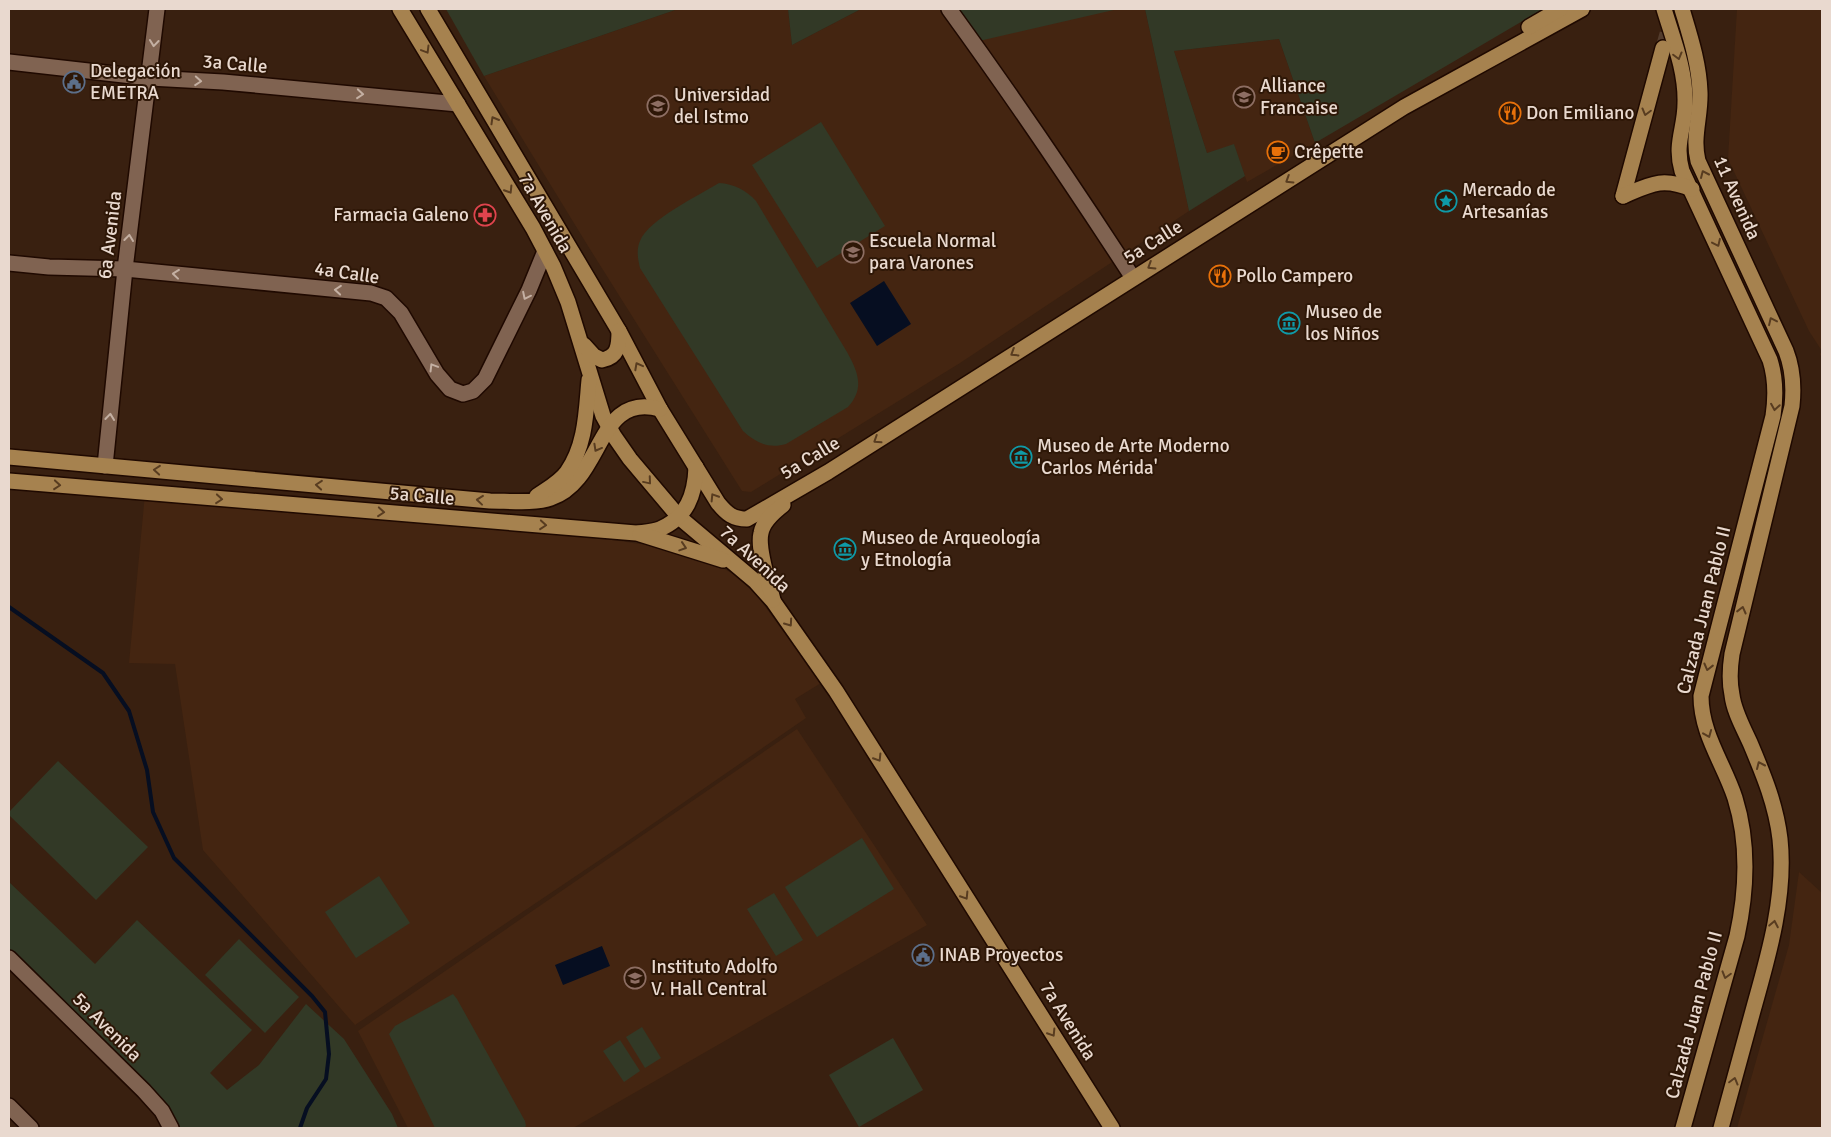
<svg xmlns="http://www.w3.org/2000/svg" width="1831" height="1137" font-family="Signika,sans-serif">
<rect width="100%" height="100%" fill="#392010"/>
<g fill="#442511">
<path d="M678,9H788L792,45L861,9H1145L1189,211L960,363L751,492L742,491L588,246L484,76Z"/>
<path d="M1737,9H1822V359L1820,354L1822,351L1809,331L1728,159Z"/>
<path d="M1279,39L1315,143L1247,182L1234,145L1207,153L1174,51Z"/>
<path d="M145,494L579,535L667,548L713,563L737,576L758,597L821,683L795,699L806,718L622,845L355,1025L203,850L175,664L129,663Z"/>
<path d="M797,729L927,925L573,1128H408L358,1031Z"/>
<path d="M1799,872L1822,893V1128H1737L1789,945Z"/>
</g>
<g fill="#323926">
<path d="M446,9H678L484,76Z"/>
<path d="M788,9H861L792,45Z"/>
<path d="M950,9H1118L979,41Z"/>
<path d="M1145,9H1543L1315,143L1279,39L1174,51L1207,153L1234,144L1245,176L1189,211Z"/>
<path d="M821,122L885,226L817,268L752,165Z"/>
<path d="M719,183C734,184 746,190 756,201L847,352C858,372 865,388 848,407L786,444C769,449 756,443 743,431L640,268C638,259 636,250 640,241C649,219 698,196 719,183Z"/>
<path d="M58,761L148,847L96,900L9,815V812Z"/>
<path d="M862,838L894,889L817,937L785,887Z"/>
<path d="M379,876L410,923L356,958L325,912Z"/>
<path d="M9,882L95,964L137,920L252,1030L210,1073L227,1090L259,1065L306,1004L344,1039L392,1114L398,1128H179L149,1087L9,951Z"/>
<path d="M774,893L803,940L776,956L747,909Z"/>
<path d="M239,939L299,997L265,1033L205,975Z"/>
<path d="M453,994L457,999L525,1121L526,1126L524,1128H435L389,1034L395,1026Z"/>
<path d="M642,1027L661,1058L645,1068L626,1037Z"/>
<path d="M893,1038L923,1090L859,1127L829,1075Z"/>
<path d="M620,1040L640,1071L624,1082L603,1051Z"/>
</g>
<g fill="#060e21">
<path d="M884,281L911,324L877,346L850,303Z"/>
<path d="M602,946L610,966L563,985L555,965Z"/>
</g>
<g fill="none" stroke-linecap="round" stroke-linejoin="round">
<path stroke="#060e21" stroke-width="4" d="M9,607L103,673L129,711L147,770L153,812L174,858L312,996L325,1012L329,1054L326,1079L307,1108L300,1128"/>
<path stroke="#533c2d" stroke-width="15" stroke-dasharray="15 8" stroke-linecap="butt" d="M1663,48L1674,9"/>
<g stroke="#1f0900" stroke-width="18">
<g id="minor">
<path d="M949,9C1013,97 1074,187 1133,278"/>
<path d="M9,62L150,78L223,82L458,104"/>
<path d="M9,263L49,267L125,269L371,293L386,298L401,313L437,374L450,389L463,394L473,391L485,379L529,290L545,251"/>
<path d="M105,466L125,269L157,9"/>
<path d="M9,958L144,1091L162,1111L171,1128"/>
<path d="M9,1106L31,1128"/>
</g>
</g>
<g stroke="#1f0900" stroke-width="18">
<g id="major">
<path d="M400,9L533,228L553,266L568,302L603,416L614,436L630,459L679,517L755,581L773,601L836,691L1112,1128"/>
<path d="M428,9L619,331L660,409L718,503C727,514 733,519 747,519L828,472L1404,107L1582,9"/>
<path d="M1664,9C1673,39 1686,71 1685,103C1685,129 1674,143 1682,171L1770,360C1776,379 1776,396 1773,416L1701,696C1701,734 1724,764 1735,798C1749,843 1747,890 1737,936L1683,1128"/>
<path d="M1682,9C1690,36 1699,63 1700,92C1701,116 1692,137 1698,161L1786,351C1793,369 1794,387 1792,406L1732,654C1730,667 1729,681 1732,695C1734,712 1744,729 1751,745C1764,776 1776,805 1780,839C1786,895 1769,954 1754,1007C1743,1048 1732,1088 1721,1128"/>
<path d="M1529,27L1560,9"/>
<path d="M1623,196L1663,48"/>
<path d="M1623,196C1651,184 1662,177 1692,189"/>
<path d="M584,345L594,356L602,360C618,357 619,346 619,331"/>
<path d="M9,457L490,501C508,501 535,504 551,498C604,480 596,391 660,409"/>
<path d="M9,481L636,533C644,532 653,532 660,529C687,517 695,495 696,467"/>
<path d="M537,496C547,489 560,482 567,472C586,445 586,411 589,380"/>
<path d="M640,534L723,560"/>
<path d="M773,600C769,583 757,549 761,533C763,521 774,512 783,505"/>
</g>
</g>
<use href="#minor" stroke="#806351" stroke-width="15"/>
<use href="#major" stroke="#a6824f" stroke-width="15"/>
</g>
<defs><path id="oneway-chevron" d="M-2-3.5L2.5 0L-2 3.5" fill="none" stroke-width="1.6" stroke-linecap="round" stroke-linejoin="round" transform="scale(1.25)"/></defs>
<g stroke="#c4b0a3">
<use href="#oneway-chevron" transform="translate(154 43) rotate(96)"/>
<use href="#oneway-chevron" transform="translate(198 81) rotate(4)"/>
<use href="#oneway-chevron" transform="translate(360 94) rotate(5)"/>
<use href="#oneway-chevron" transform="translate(129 238) rotate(-83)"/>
<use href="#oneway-chevron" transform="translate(176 274) rotate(-174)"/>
<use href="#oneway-chevron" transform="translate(338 290) rotate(-175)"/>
<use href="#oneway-chevron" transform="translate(526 296) rotate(116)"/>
<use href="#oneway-chevron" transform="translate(433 367) rotate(-121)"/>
<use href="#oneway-chevron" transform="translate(110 417) rotate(-84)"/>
</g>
<g stroke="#583c20">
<use href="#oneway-chevron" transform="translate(426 50) rotate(59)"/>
<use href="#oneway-chevron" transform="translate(1678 56) rotate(75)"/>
<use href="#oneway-chevron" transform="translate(1646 112) rotate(105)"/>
<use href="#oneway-chevron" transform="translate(494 120) rotate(-120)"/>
<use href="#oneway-chevron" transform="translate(1704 174) rotate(-114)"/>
<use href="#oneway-chevron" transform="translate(1289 180) rotate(148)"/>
<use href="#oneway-chevron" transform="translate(509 190) rotate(58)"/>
<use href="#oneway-chevron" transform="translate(1717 243) rotate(65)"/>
<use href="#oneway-chevron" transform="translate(1151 266) rotate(148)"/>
<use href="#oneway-chevron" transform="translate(1772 321) rotate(-115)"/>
<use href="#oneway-chevron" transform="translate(1014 353) rotate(148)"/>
<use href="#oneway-chevron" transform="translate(638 366) rotate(-118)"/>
<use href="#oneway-chevron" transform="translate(1775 407) rotate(99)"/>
<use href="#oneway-chevron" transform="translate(877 440) rotate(147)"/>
<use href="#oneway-chevron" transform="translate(597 448) rotate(119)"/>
<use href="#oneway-chevron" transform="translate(157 470) rotate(-175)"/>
<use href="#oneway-chevron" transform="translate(648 481) rotate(50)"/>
<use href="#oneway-chevron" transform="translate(57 485) rotate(5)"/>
<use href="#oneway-chevron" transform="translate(319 485) rotate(-175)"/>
<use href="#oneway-chevron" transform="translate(714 497) rotate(-122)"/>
<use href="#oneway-chevron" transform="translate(219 499) rotate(5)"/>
<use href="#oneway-chevron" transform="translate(480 500) rotate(-174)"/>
<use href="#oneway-chevron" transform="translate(381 512) rotate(5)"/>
<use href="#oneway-chevron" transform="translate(543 525) rotate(5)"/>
<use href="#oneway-chevron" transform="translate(683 547) rotate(18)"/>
<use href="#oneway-chevron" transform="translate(1742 610) rotate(-76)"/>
<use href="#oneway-chevron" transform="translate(789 623) rotate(55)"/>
<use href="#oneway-chevron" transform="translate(1708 667) rotate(104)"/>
<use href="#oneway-chevron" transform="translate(1708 734) rotate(68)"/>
<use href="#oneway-chevron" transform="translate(878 758) rotate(58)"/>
<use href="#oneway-chevron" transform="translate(1760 765) rotate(-114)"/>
<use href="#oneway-chevron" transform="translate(965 896) rotate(58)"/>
<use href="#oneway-chevron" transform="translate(1774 924) rotate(-79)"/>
<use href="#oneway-chevron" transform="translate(1726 975) rotate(106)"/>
<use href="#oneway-chevron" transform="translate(1052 1033) rotate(58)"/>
<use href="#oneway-chevron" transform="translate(1734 1081) rotate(-75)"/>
</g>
<defs>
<g id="civic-ring" transform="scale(1.125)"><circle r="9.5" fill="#2e1707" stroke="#5c6f8a" stroke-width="1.5"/><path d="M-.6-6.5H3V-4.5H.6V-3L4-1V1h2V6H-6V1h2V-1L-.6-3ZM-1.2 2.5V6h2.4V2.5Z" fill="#5c6f8a"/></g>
<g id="school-ring" transform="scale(1.125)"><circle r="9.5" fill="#2e1707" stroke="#8d6e63" stroke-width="1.5"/><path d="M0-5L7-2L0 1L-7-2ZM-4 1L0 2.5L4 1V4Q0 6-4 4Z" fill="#8d6e63"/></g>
<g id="university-ring" transform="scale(1.125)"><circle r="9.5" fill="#2e1707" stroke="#8d6e63" stroke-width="1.5"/><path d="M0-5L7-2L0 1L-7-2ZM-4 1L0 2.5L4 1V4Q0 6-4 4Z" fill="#8d6e63"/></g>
<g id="restaurant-ring" transform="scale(1.125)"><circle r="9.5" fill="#2e1707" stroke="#e8710a" stroke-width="1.5"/><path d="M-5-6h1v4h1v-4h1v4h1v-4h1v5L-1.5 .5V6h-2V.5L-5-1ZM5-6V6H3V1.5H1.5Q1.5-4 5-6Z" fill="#e8710a"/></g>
<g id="cafe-ring" transform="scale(1.125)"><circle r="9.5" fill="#2e1707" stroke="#e8710a" stroke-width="1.5"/><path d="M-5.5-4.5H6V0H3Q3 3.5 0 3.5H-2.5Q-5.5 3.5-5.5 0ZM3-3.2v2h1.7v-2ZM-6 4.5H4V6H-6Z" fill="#e8710a"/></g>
<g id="sight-ring" transform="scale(1.125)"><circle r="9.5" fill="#2e1707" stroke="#0f9aa8" stroke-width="1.5"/><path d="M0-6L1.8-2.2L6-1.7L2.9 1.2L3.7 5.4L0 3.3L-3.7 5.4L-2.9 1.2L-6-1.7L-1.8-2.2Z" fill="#0f9aa8"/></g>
<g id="pharmacy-ring" transform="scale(1.125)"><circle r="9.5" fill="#2e1707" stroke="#e0444e" stroke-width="1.5"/><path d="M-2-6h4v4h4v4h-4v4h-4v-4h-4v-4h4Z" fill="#e0444e"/></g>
<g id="museum-ring" transform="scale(1.125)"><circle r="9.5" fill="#2e1707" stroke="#0f9aa8" stroke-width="1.5"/><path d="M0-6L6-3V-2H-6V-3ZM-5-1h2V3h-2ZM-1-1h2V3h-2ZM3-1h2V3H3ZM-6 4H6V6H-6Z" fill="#0f9aa8"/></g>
</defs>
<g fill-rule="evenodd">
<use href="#civic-ring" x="74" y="82"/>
<use href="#school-ring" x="1244" y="97"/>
<use href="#university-ring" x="658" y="106"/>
<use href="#restaurant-ring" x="1510" y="113"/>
<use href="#cafe-ring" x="1278" y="152"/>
<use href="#sight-ring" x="1446" y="201"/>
<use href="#pharmacy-ring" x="485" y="215"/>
<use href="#school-ring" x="853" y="252"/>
<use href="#restaurant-ring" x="1220" y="276"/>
<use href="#museum-ring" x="1289" y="323"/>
<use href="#museum-ring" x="1021" y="457"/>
<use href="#museum-ring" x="845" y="549"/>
<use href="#civic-ring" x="923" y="955"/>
<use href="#school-ring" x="635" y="978"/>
</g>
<g text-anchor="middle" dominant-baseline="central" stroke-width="4" stroke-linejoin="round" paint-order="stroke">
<g font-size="19" fill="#e9d9cf" stroke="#2e1707">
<text transform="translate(235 64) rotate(5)">3a Calle</text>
<text transform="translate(1737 198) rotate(66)">11 Avenida</text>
<text transform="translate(545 213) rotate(60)">7a Avenida</text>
<text transform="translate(110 235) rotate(-83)">6a Avenida</text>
<text transform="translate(1153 242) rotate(-32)">5a Calle</text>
<text transform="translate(347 273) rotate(8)">4a Calle</text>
<text transform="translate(810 458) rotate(-31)">5a Calle</text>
<text transform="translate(422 496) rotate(5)">5a Calle</text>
<text transform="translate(755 559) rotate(43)">7a Avenida</text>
<text transform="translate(1704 610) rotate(-76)">Calzada Juan Pablo II</text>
<text transform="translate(1694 1015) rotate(-75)">Calzada Juan Pablo II</text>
<text transform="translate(1068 1021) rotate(58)">7a Avenida</text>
<text transform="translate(107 1027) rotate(45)">5a Avenida</text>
</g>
<g font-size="19" fill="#e9d9cf" stroke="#2e1707" text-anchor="start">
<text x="90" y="71">Delegación<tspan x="90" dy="22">EMETRA</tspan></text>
<text x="1260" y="86">Alliance<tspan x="1260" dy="22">Francaise</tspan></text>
<text x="674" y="95">Universidad<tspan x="674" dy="22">del Istmo</tspan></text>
<text x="1526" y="113">Don Emiliano</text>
<text x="1294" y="152">Crêpette</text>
<text x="1462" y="190">Mercado de<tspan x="1462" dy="22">Artesanías</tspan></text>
<text x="469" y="215" text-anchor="end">Farmacia Galeno</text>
<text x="869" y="241">Escuela Normal<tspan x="869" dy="22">para Varones</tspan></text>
<text x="1236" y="276">Pollo Campero</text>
<text x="1305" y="312">Museo de<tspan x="1305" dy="22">los Niños</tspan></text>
<text x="1037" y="446">Museo de Arte Moderno<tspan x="1037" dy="22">'Carlos Mérida'</tspan></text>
<text x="861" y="538">Museo de Arqueología<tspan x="861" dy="22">y Etnología</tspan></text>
<text x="939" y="955">INAB Proyectos</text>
<text x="651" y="967">Instituto Adolfo<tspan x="651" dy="22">V. Hall Central</tspan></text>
</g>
</g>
<rect width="1831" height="1137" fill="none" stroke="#e9d9cf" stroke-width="20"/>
</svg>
